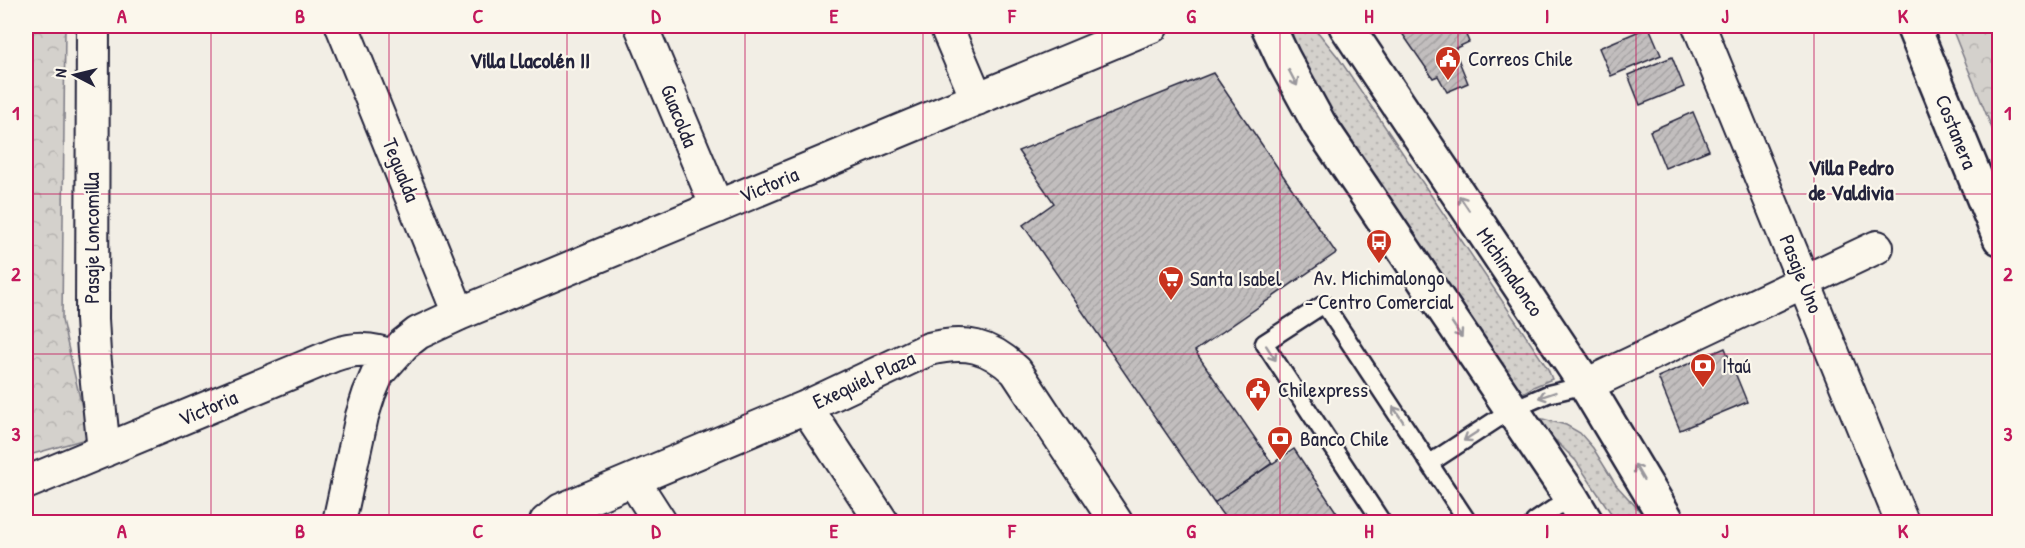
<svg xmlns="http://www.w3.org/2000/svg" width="2025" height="548" viewBox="0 0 2025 548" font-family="'Patrick Hand',sans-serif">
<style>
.grass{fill:url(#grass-dots);stroke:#7b7a84;stroke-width:1.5}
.park{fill:url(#park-crowns);stroke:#7b7a84;stroke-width:1.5}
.building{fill:url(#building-hatch);stroke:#22223b;stroke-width:1.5}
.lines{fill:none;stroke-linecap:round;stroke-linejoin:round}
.service-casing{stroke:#22223b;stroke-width:21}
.minor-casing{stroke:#22223b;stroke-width:36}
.tertiary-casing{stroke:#22223b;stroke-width:38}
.secondary-casing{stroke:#22223b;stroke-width:38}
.service{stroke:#fbf7ec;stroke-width:16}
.minor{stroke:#fbf7ec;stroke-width:32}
.tertiary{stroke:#fbf7ec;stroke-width:33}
.secondary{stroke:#fbf7ec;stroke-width:33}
.oneway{stroke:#99979c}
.grid{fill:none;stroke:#c2185b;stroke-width:1.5;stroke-opacity:0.55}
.labels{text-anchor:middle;stroke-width:4.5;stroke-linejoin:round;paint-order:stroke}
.poi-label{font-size:21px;fill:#22223b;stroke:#fbf7ec;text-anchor:start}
.street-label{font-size:21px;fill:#22223b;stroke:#fbf7ec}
.neighbourhood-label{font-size:22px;font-weight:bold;fill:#22223b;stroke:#fbf7ec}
.neatline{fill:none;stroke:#c2185b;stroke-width:2}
.grid-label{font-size:20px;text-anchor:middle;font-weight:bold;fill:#c2185b}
</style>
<defs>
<pattern id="grass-dots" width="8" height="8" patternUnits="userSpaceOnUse" patternTransform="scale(1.5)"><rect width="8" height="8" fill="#d4d1cc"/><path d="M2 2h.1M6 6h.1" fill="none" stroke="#b6b3b0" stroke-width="1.8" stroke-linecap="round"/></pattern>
<pattern id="park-crowns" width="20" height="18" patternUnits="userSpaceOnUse" patternTransform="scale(1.5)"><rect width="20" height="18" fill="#d4d1cc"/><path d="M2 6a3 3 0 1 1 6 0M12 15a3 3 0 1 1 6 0" fill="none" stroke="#b6b3b0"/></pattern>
<pattern id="building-hatch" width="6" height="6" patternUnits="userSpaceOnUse" patternTransform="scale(1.5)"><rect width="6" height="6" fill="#c2bebe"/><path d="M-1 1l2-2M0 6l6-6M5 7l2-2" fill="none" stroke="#a6a3a4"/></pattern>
</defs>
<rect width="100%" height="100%" fill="#f2eee5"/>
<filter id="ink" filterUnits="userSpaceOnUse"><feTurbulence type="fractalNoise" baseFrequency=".0167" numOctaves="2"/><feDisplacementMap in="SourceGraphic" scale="12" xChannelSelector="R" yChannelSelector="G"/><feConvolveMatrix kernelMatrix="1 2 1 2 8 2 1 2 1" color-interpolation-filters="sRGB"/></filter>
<g filter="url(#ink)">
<path class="grass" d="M1294 26H1313L1338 57 1548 369 1552 379 1533 387 1516 397 1320 99C1311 82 1286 45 1294 26Z
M1531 416 1566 425 1580 433 1593 448 1616 485 1650 522H1617L1576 461Z"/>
<path class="park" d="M26 26H65L62 320 89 438 26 456Z
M1951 26H1999V146Z"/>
<path class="building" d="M1397 26H1462L1469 42 1454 49 1468 83 1447 92 1438 76 1433 78Z
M1649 27 1661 55 1611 76 1599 48Z
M1672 57 1684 87 1640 105 1628 75Z
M1213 73 1336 253 1195 351 1272 463 1214 503 1023 225 1054 203 1018 151Z
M1693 112 1709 150 1665 168 1650 131Z
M1725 348 1747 402 1680 430 1658 377Z
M1294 449 1343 522H1228L1214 503Z"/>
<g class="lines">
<defs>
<path id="service" d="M1430 463 1511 410 1548 394 1586 385
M1382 522 1264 343 1324 304 1468 522
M1534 522 1571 497"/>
<path id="minor" d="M93 26 92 319 94 353 104 451
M342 26 459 314
M641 26 717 207
M946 26 977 99
M1699 26 1902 522
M1586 385 1877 247
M806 407 882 522
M633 480 660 522
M26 483 334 355C355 348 371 348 392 356
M339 522 362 416 369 394 378 373 404 344 418 333 459 314 1152 26
M546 522 561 510 806 407 929 349C965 340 989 345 1016 371L1116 522"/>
<path id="tertiary" d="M1913 26 2000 238"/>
<path id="secondary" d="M1268 26 1283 58 1319 124 1571 497 1586 522
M1346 26 1586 385 1668 522"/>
</defs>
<use href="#service" class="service-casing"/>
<use href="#minor" class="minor-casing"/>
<use href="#tertiary" class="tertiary-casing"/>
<use href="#secondary" class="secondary-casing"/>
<use href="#service" class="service"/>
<use href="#minor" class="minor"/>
<use href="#tertiary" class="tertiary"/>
<use href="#secondary" class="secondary"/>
</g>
<defs><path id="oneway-shaft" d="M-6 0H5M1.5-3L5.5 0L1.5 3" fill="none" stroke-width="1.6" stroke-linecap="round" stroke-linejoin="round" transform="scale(1.5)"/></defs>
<g class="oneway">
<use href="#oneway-shaft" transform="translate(1293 78) rotate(62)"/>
<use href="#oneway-shaft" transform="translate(1464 203) rotate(-124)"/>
<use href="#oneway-shaft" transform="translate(1457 330) rotate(56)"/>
<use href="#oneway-shaft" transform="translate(1271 353) rotate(57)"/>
<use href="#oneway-shaft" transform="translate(1547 395) rotate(161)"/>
<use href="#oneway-shaft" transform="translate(1398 414) rotate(-124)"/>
<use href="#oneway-shaft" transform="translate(1471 436) rotate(147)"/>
<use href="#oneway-shaft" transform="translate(1639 472) rotate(-120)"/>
</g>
</g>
<path class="grid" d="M211 26V522M389 26V522M567 26V522M745 26V522M923 26V522M1102 26V522M1280 26V522M1458 26V522M1636 26V522M1814 26V522M26 194H2000M26 354H2000"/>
<defs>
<symbol id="civic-pin" viewBox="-11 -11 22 30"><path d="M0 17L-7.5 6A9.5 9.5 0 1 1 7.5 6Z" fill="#c8321e" stroke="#fbf7ec"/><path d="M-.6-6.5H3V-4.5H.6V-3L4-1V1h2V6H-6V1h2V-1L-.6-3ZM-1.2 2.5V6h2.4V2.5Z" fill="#fff"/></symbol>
<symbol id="bus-pin" viewBox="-11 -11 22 30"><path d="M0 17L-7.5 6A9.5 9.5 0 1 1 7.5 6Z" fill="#c8321e" stroke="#fbf7ec"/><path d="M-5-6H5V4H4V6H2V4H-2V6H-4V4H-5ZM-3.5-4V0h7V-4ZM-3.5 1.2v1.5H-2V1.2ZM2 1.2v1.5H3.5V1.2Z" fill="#fff"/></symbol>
<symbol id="supermarket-pin" viewBox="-11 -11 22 30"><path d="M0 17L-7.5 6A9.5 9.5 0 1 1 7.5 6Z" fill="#c8321e" stroke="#fbf7ec"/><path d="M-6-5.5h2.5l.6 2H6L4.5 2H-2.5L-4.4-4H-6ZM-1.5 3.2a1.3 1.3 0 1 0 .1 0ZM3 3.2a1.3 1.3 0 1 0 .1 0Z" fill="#fff"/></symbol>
<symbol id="bank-pin" viewBox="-11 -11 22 30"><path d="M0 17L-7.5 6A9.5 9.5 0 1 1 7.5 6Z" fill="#c8321e" stroke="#fbf7ec"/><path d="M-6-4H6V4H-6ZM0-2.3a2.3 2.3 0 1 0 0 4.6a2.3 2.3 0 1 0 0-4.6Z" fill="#fff"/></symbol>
</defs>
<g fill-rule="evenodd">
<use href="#civic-pin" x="1433" y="44" width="30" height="40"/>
<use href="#bus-pin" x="1364" y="227" width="30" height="40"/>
<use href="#supermarket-pin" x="1156" y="264" width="30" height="40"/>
<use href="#bank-pin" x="1688" y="351" width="30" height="40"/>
<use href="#civic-pin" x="1243" y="375" width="30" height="40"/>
<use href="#bank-pin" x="1265" y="424" width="30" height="40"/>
</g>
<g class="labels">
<g class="poi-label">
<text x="1468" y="66">Correos Chile</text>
<text x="1379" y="285" text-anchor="middle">Av. Michimalongo<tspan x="1379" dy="24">- Centro Comercial</tspan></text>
<text x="1190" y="286">Santa Isabel</text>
<text x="1722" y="373">Itaú</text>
<text x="1278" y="397">Chilexpress</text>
<text x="1300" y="446">Banco Chile</text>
</g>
<g class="street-label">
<text transform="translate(679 116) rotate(68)" y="7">Guacolda</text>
<text transform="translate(1956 132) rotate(68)" y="7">Costanera</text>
<text transform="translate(401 170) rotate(68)" y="7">Tegualda</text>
<text transform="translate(769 185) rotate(-23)" y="7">Victoria</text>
<text transform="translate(92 238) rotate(-90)" y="7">Pasaje Loncomilla</text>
<text transform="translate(1510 272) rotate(56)" y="7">Michimalonco</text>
<text transform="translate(1801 274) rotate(68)" y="7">Pasaje Uno</text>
<text transform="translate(864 380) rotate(-25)" y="7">Exequiel Plaza</text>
<text transform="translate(208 408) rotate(-23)" y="7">Victoria</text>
</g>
<g class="neighbourhood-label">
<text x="530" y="68">Villa Llacolén II</text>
<text x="1851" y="175">Villa Pedro<tspan x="1851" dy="25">de Valdivia</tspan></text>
</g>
</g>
<rect width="2025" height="548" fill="none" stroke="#fbf7ec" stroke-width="66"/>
<g transform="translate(75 75) rotate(277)" stroke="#fbf7ec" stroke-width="4.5" paint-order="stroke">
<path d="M0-4.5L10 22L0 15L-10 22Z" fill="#22223b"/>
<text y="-9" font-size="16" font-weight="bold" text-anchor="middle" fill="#22223b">N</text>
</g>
<rect x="33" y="33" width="1959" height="482" class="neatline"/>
<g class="grid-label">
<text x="122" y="23">A</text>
<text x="300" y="23">B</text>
<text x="478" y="23">C</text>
<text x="656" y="23">D</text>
<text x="834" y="23">E</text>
<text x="1012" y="23">F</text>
<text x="1191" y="23">G</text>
<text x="1369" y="23">H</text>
<text x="1547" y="23">I</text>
<text x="1725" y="23">J</text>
<text x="1903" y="23">K</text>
<text x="16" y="120">1</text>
<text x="2008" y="120">1</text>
<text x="16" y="281">2</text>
<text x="2008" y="281">2</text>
<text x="16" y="441">3</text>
<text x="2008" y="441">3</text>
<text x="122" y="538">A</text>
<text x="300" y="538">B</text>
<text x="478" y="538">C</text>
<text x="656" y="538">D</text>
<text x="834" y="538">E</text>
<text x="1012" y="538">F</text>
<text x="1191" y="538">G</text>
<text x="1369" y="538">H</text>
<text x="1547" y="538">I</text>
<text x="1725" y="538">J</text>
<text x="1903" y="538">K</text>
</g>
</svg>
